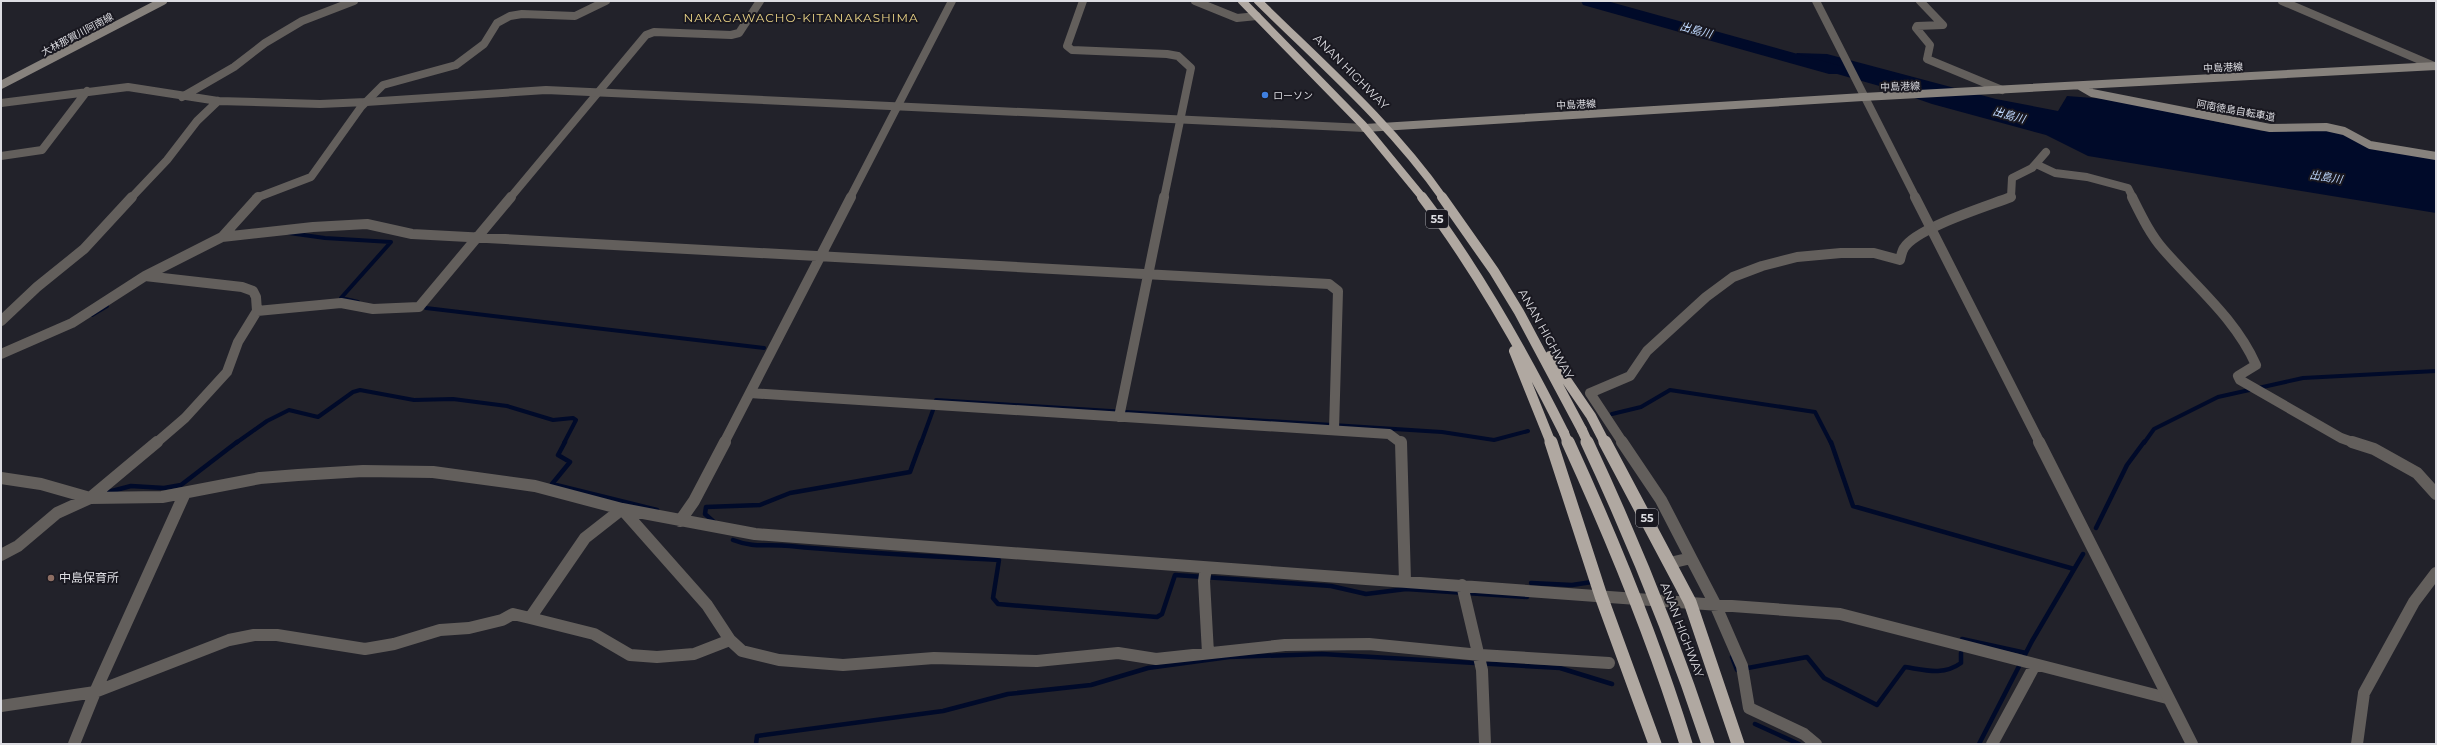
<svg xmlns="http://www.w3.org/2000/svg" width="2437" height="745" viewBox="0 0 2437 745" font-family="Montserrat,'Noto Sans JP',sans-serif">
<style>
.water{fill:#000a29}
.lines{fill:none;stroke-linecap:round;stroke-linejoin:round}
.stream-far1{stroke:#000a29;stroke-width:4}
.stream{stroke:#000a29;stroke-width:4.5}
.river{fill:#000a29;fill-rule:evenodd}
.minor-far2{stroke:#635f5c;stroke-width:8}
.minor-far1{stroke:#635f5c;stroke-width:10}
.minor{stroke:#635f5c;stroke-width:12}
.tertiary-far2{stroke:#635f5c;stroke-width:8}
.tertiary-far1{stroke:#635f5c;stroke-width:10}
.tertiary{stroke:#635f5c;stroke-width:12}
.secondary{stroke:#87827d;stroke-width:8}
.trunk-far2{stroke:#b0a8a1;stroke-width:8}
.trunk-far1{stroke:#b0a8a1;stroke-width:10}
.trunk{stroke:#b0a8a1;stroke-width:13}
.trunk-bridge-far1{stroke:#b0a8a1;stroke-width:10}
.trunk-bridge{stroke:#b0a8a1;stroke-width:13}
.shop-dot{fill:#3f7fe0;stroke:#191820;stroke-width:1.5}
.education-dot{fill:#8d6e63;stroke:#191820;stroke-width:1.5}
.labels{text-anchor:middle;stroke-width:4;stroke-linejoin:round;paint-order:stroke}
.far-street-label{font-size:10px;fill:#dddde2;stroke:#191820}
.far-poi-label{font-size:10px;fill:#dddde2;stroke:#191820;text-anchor:start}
.far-water-label{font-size:11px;font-style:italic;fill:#bed7fc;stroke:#191820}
.shield{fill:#191820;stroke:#a2a2a8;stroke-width:1}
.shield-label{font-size:11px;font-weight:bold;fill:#dddde2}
.far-quarter-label{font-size:12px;letter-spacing:1px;fill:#ead386;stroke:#191820}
.street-label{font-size:12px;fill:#dddde2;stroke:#191820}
.poi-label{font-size:12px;fill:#dddde2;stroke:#191820;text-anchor:start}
</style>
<rect width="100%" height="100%" fill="#22222a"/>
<path class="water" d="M1796 53 1827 54 1996 99 2058 111 2067 96 2106 99 2262 131 2329 130 2341 133 2369 147 2436 159V213L2088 156 2046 135 1932 104 1883 87 1809 66Z"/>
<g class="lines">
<path class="stream-far1" d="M289 233 325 238 391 242 341 298 358 302
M426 308 764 348
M92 315 107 306
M936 400 1442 432 1494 440 1528 431
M1612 414 1641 407 1670 390 1815 412 1831 443
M236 443 267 421 289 410 318 417 353 392 360 390 414 400 453 399 507 406 553 420 573 418 576 420 564 443
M921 443 933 410
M2144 443 2154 429 2218 397 2303 378 2436 371"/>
<path class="stream" d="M565 442 558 455 570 462 552 484 657 510
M1831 442 1853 506 2074 569
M108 492 131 486 164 488 181 485 237 442
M714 522 705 514 706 507 760 505 790 493 910 472 921 442
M2096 528 2127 465 2144 442
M733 540C753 548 768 544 790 546 859 553 929 556 999 560L993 598 998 604 1157 617 1162 614 1175 575 1331 586 1366 594 1406 589 1527 597
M1531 583 1572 585 1592 582
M1962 639 2026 653
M1732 657 1737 670 1807 657 1824 678 1877 705 1905 667C1925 670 1943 676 1961 663V653
M1755 724 1799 744
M756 744 757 736 943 711 1008 694 1091 685 1148 668 1229 657 1322 654 1560 668 1612 684
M1979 744 2032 641 2083 554"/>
<path class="river" d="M1581 1H1607L1841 66 1844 70 1841 74H1829L1583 5Z"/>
<path class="minor-far2" d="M1083 1 1067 46 1072 50 1167 54 1178 56 1191 68 1164 198
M1195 1 1237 18 1257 16
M1920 1 1943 25 1917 26 1916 28 1930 45 1927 59 2002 90
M2282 1 2434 66
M182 97 234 67 265 43 302 21 354 1
M1 103 128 87 218 101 320 104 366 102
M1 156 42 150 87 91
M2038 165 2055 173 2087 177 2128 188 2133 198
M131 198 167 160 197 121 218 101
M256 198 311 177 361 107 383 85 456 65 484 44 497 23 510 16 522 14 575 16 606 1
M510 198 646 35 654 32 731 35 739 33 760 1
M850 198 952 1
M2008 198 2011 197 2012 178 2032 168 2046 152"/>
<path class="minor-far1" d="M2132 197C2141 215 2150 234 2163 249 2196 287 2235 318 2256 365L2238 376 2240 380 2341 438 2355 443
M222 237 313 227 367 224 412 234 1329 284 1338 291 1334 430
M145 276 242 287 253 291 256 297 257 311 238 342 227 372 185 418 156 443
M257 311 341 303 373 309 419 307 511 197
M1 321 37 287 84 249 132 197
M1 354 72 323 145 276 222 237 258 197
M750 393 1389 434 1401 443
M1119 417 1164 197
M724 443 851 197
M1623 443 1590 393 1630 376 1647 351 1706 297 1733 277 1762 266 1797 257 1841 253H1874L1900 260C1901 256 1902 251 1904 248 1916 228 1988 206 2011 197"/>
<path class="minor" d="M1401 442 1405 581
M1622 442 1661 500 1691 558 1670 563
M2352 442 2374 449 2417 473 2436 494
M1 478 41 484 90 498 162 497 260 478 298 475 363 471 433 472 535 486 622 509 755 534 1840 614 2167 698
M622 509 707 605 730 640 694 654 657 657 630 655 594 634 530 618 585 538Z
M680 521 694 501 725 442
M1 555 18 546 57 513 90 498 157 442
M1691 558 1715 604 1742 666 1749 708 1804 734 1816 744
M1206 568 1204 581 1208 653
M1462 585 1482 670 1485 744
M730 640 742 651 779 660 843 665 934 658 1037 661 1118 653 1156 659 1285 645 1369 644 1480 655 1609 663
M1 706 95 692 229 640 254 635H277L365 649 394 644 440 630 469 628 502 620 513 614 530 618
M74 744 95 692 185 493
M1992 744 2035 665
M2357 744 2364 693 2414 602 2436 573"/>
<path class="tertiary-far2" d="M1816 1 1916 198
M366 102 546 90 1365 128"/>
<path class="tertiary-far1" d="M1915 197 2040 443"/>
<path class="tertiary" d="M2039 442 2192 744"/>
<path class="secondary" d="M1 85 163 1
M2080 86 2092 93 2270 128 2326 127 2344 131 2370 145 2436 156
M1365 128 1863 97 2436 66"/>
<path class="trunk-far2" d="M1242 1 1363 125 1423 198
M1258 1C1322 64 1391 124 1443 198"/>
<path class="trunk-far1" d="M1422 197C1478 271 1523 351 1564 433
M1442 197 1494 271 1519 312 1582 430
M1514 351 1551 443
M1550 356 1591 416 1605 443"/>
<path class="trunk" d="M1551 442 1601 596 1655 744
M1605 442 1690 602 1738 744"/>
<path class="trunk-bridge-far1" d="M1582 430 1588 443
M1564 433 1568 443"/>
<path class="trunk-bridge" d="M1568 442C1613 540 1654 640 1686 744
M1587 442C1633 540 1674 641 1708 744"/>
</g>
<circle class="shop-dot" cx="1265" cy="95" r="4"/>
<circle class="education-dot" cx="51" cy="578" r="4"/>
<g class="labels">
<g class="far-street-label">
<text transform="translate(77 34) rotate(-28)" y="4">大林那賀川阿南線</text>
<text transform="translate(2223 67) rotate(-3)" y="4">中島港線</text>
<text transform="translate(1900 86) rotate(-2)" y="4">中島港線</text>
<text transform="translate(1576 104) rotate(-3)" y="4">中島港線</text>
<text transform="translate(2236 110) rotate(10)" y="4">阿南徳島自転車道</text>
</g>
<g class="far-poi-label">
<text x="1273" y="99">ローソン</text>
</g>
<g class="far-water-label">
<text transform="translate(1696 30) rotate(15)" y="4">出島川</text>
<text transform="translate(2009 115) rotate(15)" y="4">出島川</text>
<text transform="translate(2326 177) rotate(9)" y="4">出島川</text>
</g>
<g class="shield">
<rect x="1426" y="210" width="22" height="18" rx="3"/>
<rect x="1636" y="509" width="22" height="18" rx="3"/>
</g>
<g class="shield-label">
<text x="1437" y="223">55</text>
<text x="1647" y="522">55</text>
</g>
<g class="far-quarter-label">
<text x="801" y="22">NAKAGAWACHO-KITANAKASHIMA</text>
</g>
<g class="street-label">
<text transform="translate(1351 72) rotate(45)" y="4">ANAN HIGHWAY</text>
<text transform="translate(1546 334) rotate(61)" y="4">ANAN HIGHWAY</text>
<text transform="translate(1682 630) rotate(69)" y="4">ANAN HIGHWAY</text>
</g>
<g class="poi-label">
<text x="59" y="582">中島保育所</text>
</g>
</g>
<rect width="2437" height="745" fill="none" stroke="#dddde2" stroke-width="4"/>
</svg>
